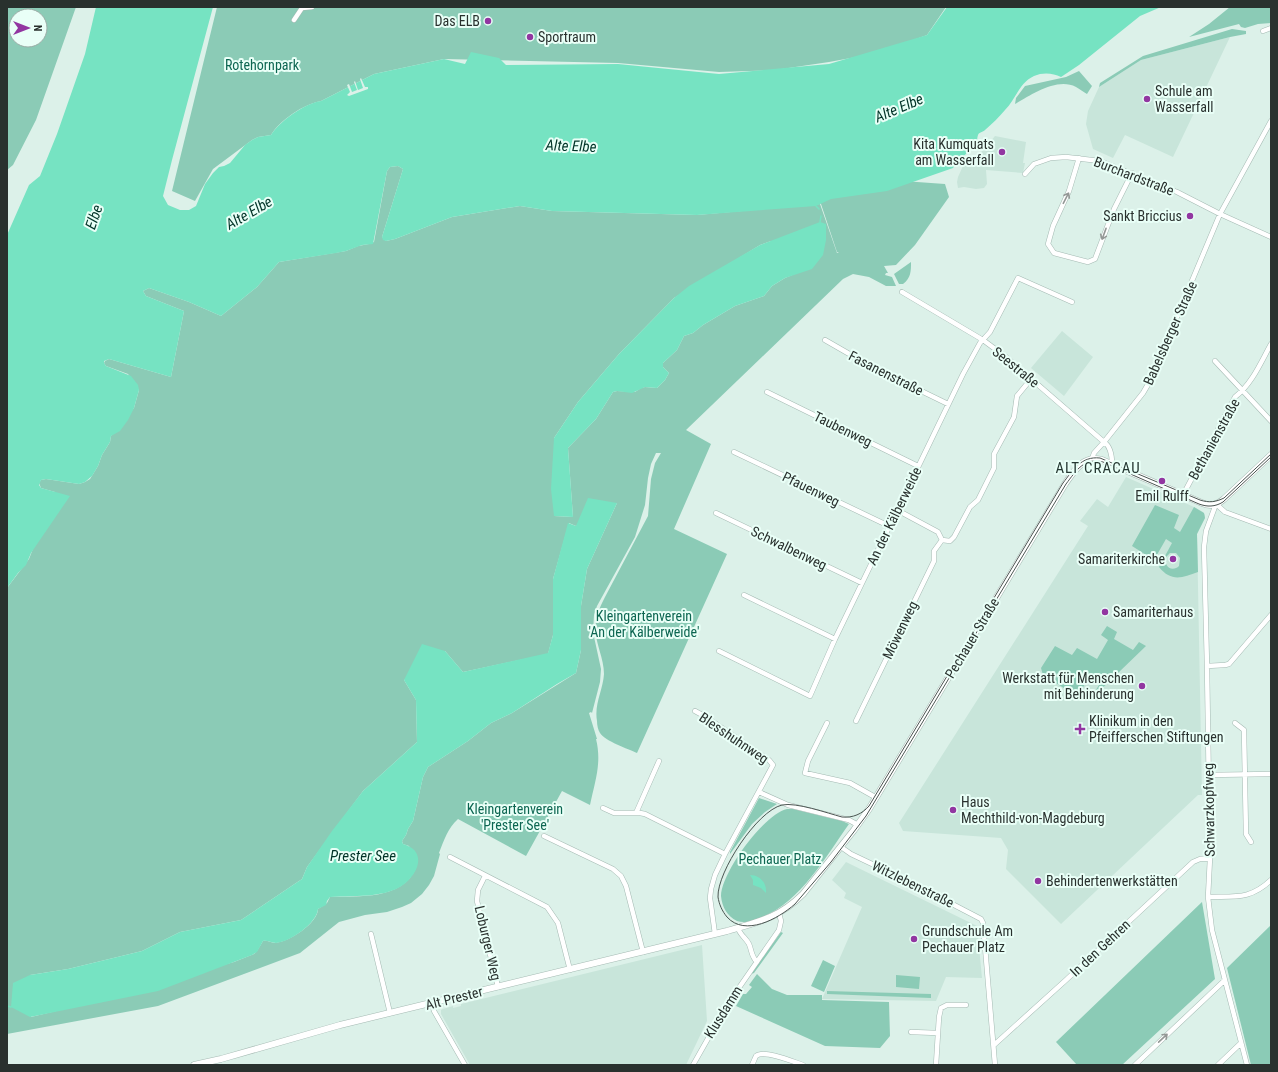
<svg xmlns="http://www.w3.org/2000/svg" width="1278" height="1072" viewBox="0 0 1278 1072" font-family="'Roboto Condensed',sans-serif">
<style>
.built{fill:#c8e5da}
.green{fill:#8bcbb6;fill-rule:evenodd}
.water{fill:#76e3c2}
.pier{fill:#dcf1e9}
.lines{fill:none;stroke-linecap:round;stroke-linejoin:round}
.stream{stroke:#76e3c2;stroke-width:1.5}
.minor-casing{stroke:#a5bab3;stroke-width:5.5}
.secondary-casing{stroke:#a5bab3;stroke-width:7}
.minor{stroke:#fff;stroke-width:4.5}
.secondary{stroke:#fff;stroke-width:6}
.tram{stroke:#4b5652;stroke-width:1}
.oneway{stroke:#949896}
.poi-dot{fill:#9236a1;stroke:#e9fff7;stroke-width:1.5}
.labels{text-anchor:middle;stroke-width:4;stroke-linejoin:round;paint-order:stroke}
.poi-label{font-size:14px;fill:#29312e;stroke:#e9fff7;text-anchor:start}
.park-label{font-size:14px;fill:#0c6651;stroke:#e9fff7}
.street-label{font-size:14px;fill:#29312e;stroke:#e9fff7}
.water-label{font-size:15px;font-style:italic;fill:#003327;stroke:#e9fff7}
.neighbourhood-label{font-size:15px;letter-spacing:1px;fill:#263832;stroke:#e9fff7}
</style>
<rect width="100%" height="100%" fill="#dcf1e9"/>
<path class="built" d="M1230 37 1173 157 1125 135 1113 158 1093 149 1086 124 1088 111 1099 87 1141 60Z
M995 136 1026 142 1023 163H1025L1023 173 986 170 987 184 984 188 976 189 964 187 958 188 957 182 958 177 963 166 966 163 971 164Z
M1062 331 1093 357 1064 396 1031 368Z
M1126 477 1194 507 1203 512 1205 515V518L1197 534 1202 795H1198L1061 924 1006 869 1008 850 1001 838 903 831 899 823 1088 526 1080 521 1097 499 1108 507Z
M846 862 977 926 982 978 946 977 936 1001 822 999 862 907 844 898 846 893 832 880Z
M702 945 707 1021 686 1065H470L441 1014V1010L443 1009 453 1006V1008L461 1006V1004Z"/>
<path class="green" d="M7 7H76L36 120 13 165 7 170ZM16 16H40V40H16Z
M217 7H946L927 35 878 53 829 62 775 70 719 72 618 63 444 59 374 74 321 101C304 104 280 120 271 135L258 137 252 140 213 169 195 201 172 191Z
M1230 7H1271V23L1258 24 1245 28 1241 27 1239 24 1189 37 1209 24Z
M1232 29 1246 31V34L1230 37 1141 60 1099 87 1100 83 1143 56Z
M1079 71 1092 86 1087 94C1083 92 1080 89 1076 87 1057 77 1031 95 1015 104L1016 98 1025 86 1066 77Z
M398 166 403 169 382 237 386 241 395 239 452 217 520 206 552 211 697 215 820 204 837 253H839L837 252 821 204 816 194 903 181 945 184 949 197 915 245 896 265 884 266 888 273H886L885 275 892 277 896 286H886L869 277 853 274 843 279 686 430 711 444 674 529 727 554 637 753C628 749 605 741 600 733 598 730 597 725 597 721 594 704 603 690 604 674 604 656 593 640 596 622 597 613 601 605 605 597L648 516 651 479 655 463 661 453H656L651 464 648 478 645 505 635 537 597 606 594 615 593 632 601 669 600 682 592 713 591 712 589 713 597 739H596C602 763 595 781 590 805L562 791 526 856 458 819C448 828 444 840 439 853L440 854 434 876 429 885 422 894 411 903 402 907 387 912 365 915 339 922 300 953 158 1006 7 1034V588L29 559 55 492 41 488 39 483 41 480 46 479 79 484 85 482 90 479 98 466 102 455 110 442 111 436 134 408 139 390 128 374 106 366 104 363 105 361 109 359 171 377 184 311 146 296 143 291 149 288 189 302 221 316 257 287 279 262 346 251 358 246 369 244 374 242 387 171 390 167ZM771 241 797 273 785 278 772 286 764 296 735 306 703 325 693 333 684 336 677 350 663 363V367L669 373 665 380 657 388 645 387 641 388 635 392 617 391 613 392 596 419 568 448 573 517 554 516V438L578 402 619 354 674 298 760 245ZM617 503 587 569 581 606V650L576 673 512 713 491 723 468 741 428 767 423 777 413 821 408 829 406 835 402 841 403 844 409 846 416 868C402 900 359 896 330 897L327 903 318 909C318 923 289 942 275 943 271 943 267 940 263 941L257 951 254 954 234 962 56 1011 31 1017 30 975 68 969 142 951 180 932 241 920 302 879 307 867 363 791 417 742 416 700 404 680 445 651 463 672 548 654 553 635V579L569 523 576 526Z
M911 262C911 271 911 278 903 284H899L894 274Z
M1155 505 1179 515 1174 528 1180 532 1194 507 1204 513 1205 518 1197 534 1198 572C1182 578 1171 582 1159 567L1172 543 1166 539 1154 560 1132 546ZM1170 553H1176L1180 558 1179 566C1175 570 1169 570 1166 564L1165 558Z
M1107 626 1117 632 1114 639 1133 650 1139 642 1146 646 1090 700H1083L1043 675 1041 668 1055 646 1072 655 1077 648 1097 659 1108 640 1101 635ZM1088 679 1099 685 1092 696 1082 689Z
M759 798 777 804 765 812 752 824 730 854V852Z
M787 809H793L842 821 849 824C824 859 798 907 754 920 748 922 743 923 737 921 727 916 722 907 721 896 721 873 764 814 787 809Z
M1202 902 1215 979 1122 1065H1077L1056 1042Z
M1271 925V1065H1251L1227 968Z
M781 932 783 933 754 973 751 974Z
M823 960 835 966 824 992 811 986Z
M757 974 772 989 787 995H822V1000L889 1002 890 1036 880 1048 825 1046 736 1006 743 994H746L752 987 749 985Z
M896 975 920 977 919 989 896 987Z
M827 991 931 994V998L827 994Z"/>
<path class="water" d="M96 7H213L172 160 163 196 168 205 180 210H189L196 206 205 184 213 173 219 167 224 166 230 163 245 145 252 140 258 137 271 135C280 121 305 103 321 101L374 74 444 59 465 64 471 52 499 58 506 65 618 64 719 74 829 64 927 35 947 7H1161L1140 16 1079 65 1061 77C1053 73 1043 72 1034 76 1019 83 1016 99 1005 110 999 117 992 124 985 130 983 132 979 132 978 135 977 138 977 141 977 144L957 162 953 168 887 191 831 199 816 206 697 215 552 211 520 206 452 217 395 239 386 241 383 240 382 237 403 169 398 166 390 167 387 171 373 244 362 245 346 251 336 253 279 262 257 287 221 316 189 302 149 288 143 291 146 296 184 311 171 377 109 359 104 361V363L106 366 131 376 138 385 139 390 134 408 128 420 120 431 111 436 110 442 102 455 98 466 92 476 85 482 79 484 46 479 41 480 39 485 41 488 70 496 31 553 26 565 18 573 7 588V235L29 185 40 176 57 134 85 54Z
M820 222 826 224V240L823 255 812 269 785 278 772 286 764 296 735 306 703 325 693 333 684 336 677 350 663 363V367L669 373 665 380 657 388 645 387 632 393 617 391 613 392 596 419 568 448 573 517 554 516 551 489 554 438 578 402 619 354 674 298 689 286 760 245Z
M588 498 617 503 587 569 581 606V650L576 673 557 684 512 713 491 723 468 741 428 767 423 777 413 821 408 829 406 835 402 841 403 844C410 846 417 850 418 858 419 864 416 871 412 876 395 900 356 895 330 897L327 901 326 905 318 909C317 923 290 942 276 943 271 943 267 940 263 941L257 952 252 955 158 991 30 1017 11 1007 13 983 30 975 68 969 142 951 180 932 241 920 302 879 307 867 332 831 363 791 417 742 416 700 404 680 422 644 445 651 463 672 548 653 553 635V579L568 523 576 526Z
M750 875C760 875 767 883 766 893L761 888 753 885V880Z"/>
<path class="pier" d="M361 78 365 87H368V89L349 96 347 95 350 92 347 85 349 84 352 92 357 90 354 82 355 81 358 90 363 88 360 79Z"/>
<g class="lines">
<path class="stream" d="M816 206 819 209
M820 222 821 216
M7 1006 11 1007"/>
<defs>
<path id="minor" d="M294 20 302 8 312 7
M1263 31 1271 28
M1079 158 1069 191 1053 226 1048 244 1054 253 1088 262 1095 259 1114 209 1132 173
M1025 174 1034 164 1051 158 1066 157 1100 161 1177 192 1220 214 1271 237
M902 292 983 340 1006 357 1104 442 1094 453 1092 459
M825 340 872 367 948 404
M1215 361 1271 421
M767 392 918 466
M734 452 889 526
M1112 464C1112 456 1110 446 1104 442L1143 393 1150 381 1220 214 1271 121
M1183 495 1235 397C1252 384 1261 362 1271 344
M897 510 938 532 942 540
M716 513 862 583
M744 595 835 639
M719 651 810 696 835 639 963 374 980 343 990 332 1018 278 1072 302
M1207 666 1225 665 1229 664 1271 615
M695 711 706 717 769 760 773 765 725 854 715 875 711 889 710 898 715 934
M856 721 934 561V551L942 540 950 541 954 537 970 507 978 500 994 468V454L1014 417 1017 396 1031 379
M827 723 808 761 805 773 850 783 875 797
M1235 723 1244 730 1246 834 1251 842
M1208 775 1271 774
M759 792 788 805 849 820 858 825
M603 808 614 813H640L645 814 725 854
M636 813 659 761
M544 836 613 869 621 876 626 886 643 952
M841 847 851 854 910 882 981 919 983 923 995 1065
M450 857 547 907 558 923 570 970
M485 876 478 890 477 901 498 987
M1208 897C1235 896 1250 900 1271 880
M738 928C740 935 746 938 749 944 752 951 751 956 757 962
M371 934 390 1013
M432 1003 434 1011 465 1065
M911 1032 938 1033
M994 1045 1066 980 1193 862 1200 859 1210 858
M693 1065 727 1005 779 930 781 921 779 913
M752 1065C753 1063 755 1058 756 1056 764 1049 794 1062 803 1065
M936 1065 939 1017 941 1008 947 1005H966
M1135 1065 1225 980
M1218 1065 1241 1043
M1247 1065 1212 930 1208 897 1210 858 1207 666 1204 547 1206 531 1216 504 1225 512 1271 529"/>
<path id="secondary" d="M194 1065 221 1059 340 1025 727 931C758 922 779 918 803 894L854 830 869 809 1065 484C1074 471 1083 455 1102 460L1202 503C1211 507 1217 505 1224 499L1271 455"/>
</defs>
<use href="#minor" class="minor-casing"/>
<use href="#secondary" class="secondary-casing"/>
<use href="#minor" class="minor"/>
<use href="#secondary" class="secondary"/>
<path class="tram" d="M1271 454 1224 498C1216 502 1209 503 1200 500L1100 458C1081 456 1073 470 1063 483L869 806C862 814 853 818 842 817 827 813 796 802 782 805 757 811 717 872 718 897 719 904 722 911 727 917 745 937 778 919 795 904L831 862 866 816 1066 484C1076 471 1084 457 1103 462L1199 504C1207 507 1215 507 1223 502L1271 457"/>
</g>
<defs><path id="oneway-shaft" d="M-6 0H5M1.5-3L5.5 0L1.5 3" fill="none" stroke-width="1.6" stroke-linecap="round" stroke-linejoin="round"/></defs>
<g class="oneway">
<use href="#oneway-shaft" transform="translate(1066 198) rotate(-63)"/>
<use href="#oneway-shaft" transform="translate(1104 234) rotate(110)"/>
<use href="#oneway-shaft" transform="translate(1163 1038) rotate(-43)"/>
</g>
<g class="poi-dot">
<circle cx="488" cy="21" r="4"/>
<circle cx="530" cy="37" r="4"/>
<circle cx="1147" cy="99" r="4"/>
<circle cx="1002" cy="152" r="4"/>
<circle cx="1190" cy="216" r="4"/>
<circle cx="1162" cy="481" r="4"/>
<circle cx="1173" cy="559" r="4"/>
<circle cx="1105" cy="612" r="4"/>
<circle cx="1142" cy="686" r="4"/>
<path d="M1078 723h4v4h4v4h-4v4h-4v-4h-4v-4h4z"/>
<circle cx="953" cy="810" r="4"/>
<circle cx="1038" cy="881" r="4"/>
<circle cx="914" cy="939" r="4"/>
</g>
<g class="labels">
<g class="poi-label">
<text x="480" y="26" text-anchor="end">Das ELB</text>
<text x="538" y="42">Sportraum</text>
<text x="1155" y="96">Schule am<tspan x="1155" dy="16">Wasserfall</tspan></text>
<text x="994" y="149" text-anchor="end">Kita Kumquats<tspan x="994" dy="16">am Wasserfall</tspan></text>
<text x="1182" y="221" text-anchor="end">Sankt Briccius</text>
<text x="1162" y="501" text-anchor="middle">Emil Rulff</text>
<text x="1165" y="564" text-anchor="end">Samariterkirche</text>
<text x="1113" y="617">Samariterhaus</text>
<text x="1134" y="683" text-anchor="end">Werkstatt für Menschen<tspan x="1134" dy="16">mit Behinderung</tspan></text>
<text x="1089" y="726">Klinikum in den<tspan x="1089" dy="16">Pfeifferschen Stiftungen</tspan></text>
<text x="961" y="807">Haus<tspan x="961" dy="16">Mechthild-von-Magdeburg</tspan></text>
<text x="1046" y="886">Behindertenwerkstätten</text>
<text x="922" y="936">Grundschule Am<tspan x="922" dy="16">Pechauer Platz</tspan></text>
</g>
<g class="park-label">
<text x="262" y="70">Rotehornpark</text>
<text x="644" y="621">Kleingartenverein<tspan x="644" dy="16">'An der Kälberweide'</tspan></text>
<text x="515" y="814">Kleingartenverein<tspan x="515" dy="16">'Prester See'</tspan></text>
<text x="780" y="864">Pechauer Platz</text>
</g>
<g class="street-label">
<text transform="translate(1134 176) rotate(21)" y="5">Burchardstraße</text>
<text transform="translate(1170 333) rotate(-66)" y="5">Babelsberger Straße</text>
<text transform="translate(1016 367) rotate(39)" y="5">Seestraße</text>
<text transform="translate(886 373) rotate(27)" y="5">Fasanenstraße</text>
<text transform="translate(843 429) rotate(26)" y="5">Taubenweg</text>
<text transform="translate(1214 439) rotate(-61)" y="5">Bethanienstraße</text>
<text transform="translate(811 489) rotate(26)" y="5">Pfauenweg</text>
<text transform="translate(894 516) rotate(-64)" y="5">An der Kälberweide</text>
<text transform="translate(789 548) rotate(26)" y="5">Schwalbenweg</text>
<text transform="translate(900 630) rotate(-64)" y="5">Möwenweg</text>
<text transform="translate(972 638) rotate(-59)" y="5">Pechauer Straße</text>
<text transform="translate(734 738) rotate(34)" y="5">Blesshuhnweg</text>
<text transform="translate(1209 810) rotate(-91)" y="5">Schwarzkopfweg</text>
<text transform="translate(913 884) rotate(26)" y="5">Witzlebenstraße</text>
<text transform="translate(488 943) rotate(77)" y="5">Loburger Weg</text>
<text transform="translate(1100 948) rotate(-43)" y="5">In den Gehren</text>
<text transform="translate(454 998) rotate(-14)" y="5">Alt Prester</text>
<text transform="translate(723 1012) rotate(-58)" y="5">Klusdamm</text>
</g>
<g class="water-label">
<text transform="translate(899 108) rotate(-23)" y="5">Alte Elbe</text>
<text transform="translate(571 146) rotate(2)" y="5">Alte Elbe</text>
<text transform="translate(249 213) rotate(-30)" y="5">Alte Elbe</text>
<text transform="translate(94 217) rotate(-71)" y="5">Elbe</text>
<text x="363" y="861">Prester See</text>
</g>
<g class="neighbourhood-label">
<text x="1098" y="473">ALT CRACAU</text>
</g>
</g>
<rect width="1278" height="1072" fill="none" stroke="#29312e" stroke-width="16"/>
<g transform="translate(28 28) rotate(90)"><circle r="19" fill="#e9fff7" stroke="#9cada7"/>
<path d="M0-3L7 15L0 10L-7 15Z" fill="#9236a1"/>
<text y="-6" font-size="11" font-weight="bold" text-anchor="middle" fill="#29312e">N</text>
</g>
</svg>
